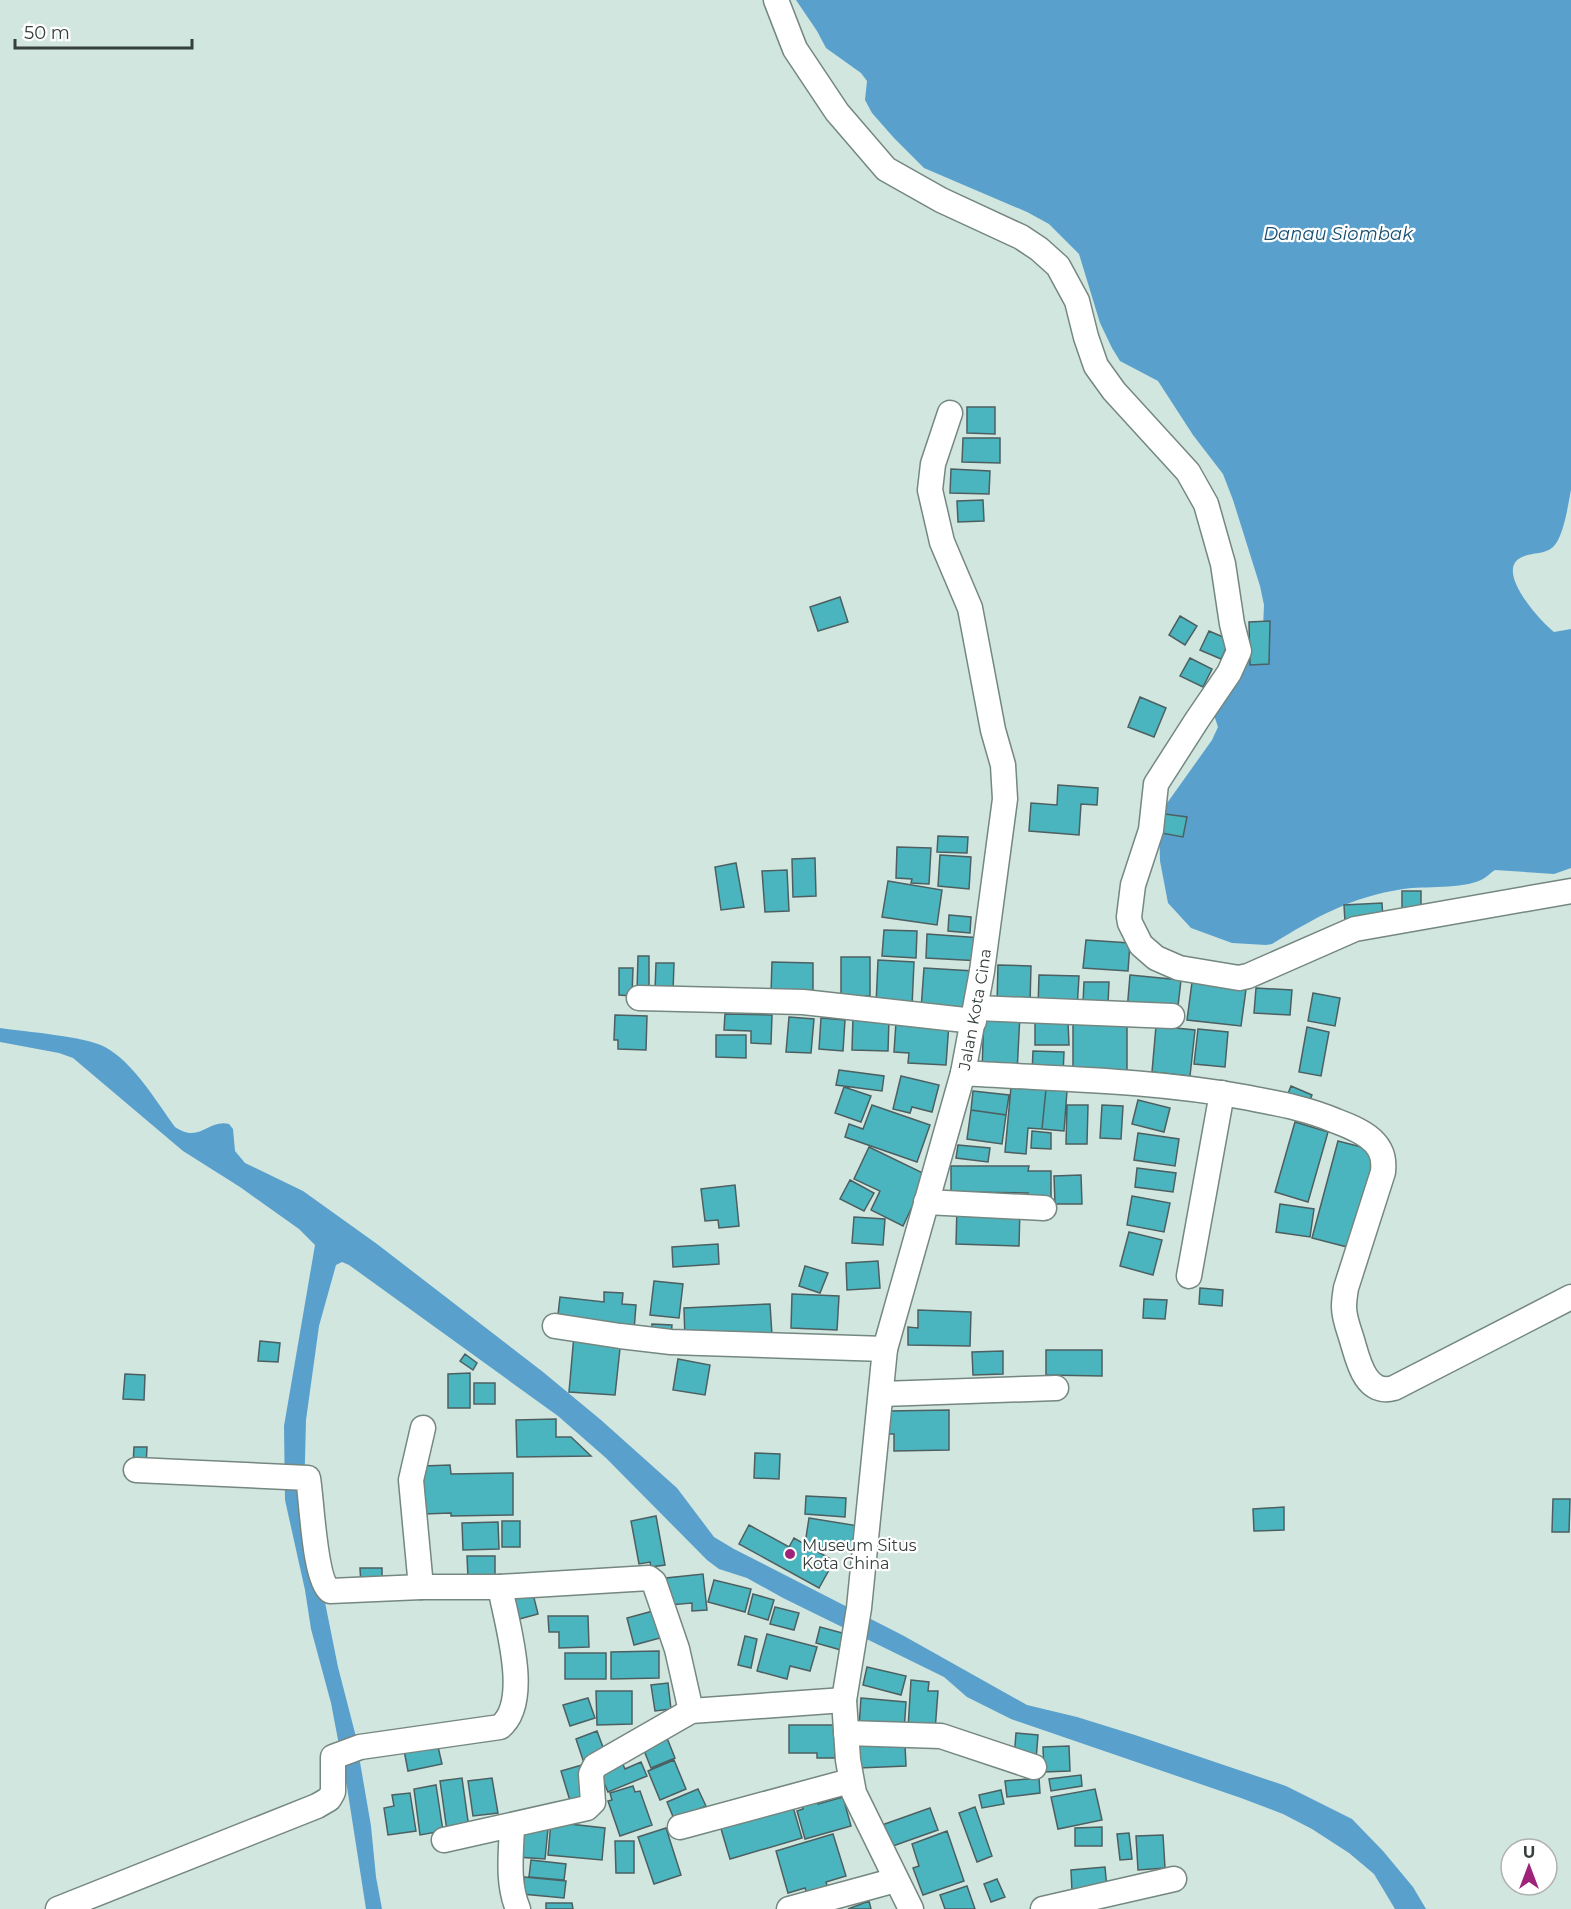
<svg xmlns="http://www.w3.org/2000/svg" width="1571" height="1909" viewBox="0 0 1571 1909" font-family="Montserrat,sans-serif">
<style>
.water{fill:#5aa0cd}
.building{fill:#4bb5bf;stroke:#4c6062;stroke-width:1.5}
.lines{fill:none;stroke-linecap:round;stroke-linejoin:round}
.minor-casing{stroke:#748780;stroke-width:27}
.minor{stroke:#fff;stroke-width:24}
.poi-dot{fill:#9e2379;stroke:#fff;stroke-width:2}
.labels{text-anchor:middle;stroke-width:4.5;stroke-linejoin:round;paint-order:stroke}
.street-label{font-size:16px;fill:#363f3b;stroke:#fff}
.poi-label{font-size:16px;fill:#363f3b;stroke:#fff;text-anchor:start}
.water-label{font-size:18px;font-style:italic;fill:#1a4f6f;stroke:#fff}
</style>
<rect width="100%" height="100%" fill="#d1e6de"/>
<path class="water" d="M796 0H1571V490C1568 504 1564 537 1553 547 1544 555 1532 552 1522 557 1493 570 1541 622 1554 632L1571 629V868L1554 874 1495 870C1490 873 1486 878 1481 880 1462 889 1425 886 1403 889 1351 897 1316 917 1272 944L1266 945 1232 943 1191 928 1168 903 1160 861 1159 827 1165 806 1212 740 1218 727 1215 718 1208 709 1263 628 1264 605 1260 586 1233 500 1223 474 1193 435 1158 381 1120 361 1112 348 1100 323 1079 254 1049 224 1027 212 924 168 894 138 872 113 865 100 867 81 861 73 826 48 817 31Z
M0 1028C25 1032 85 1036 105 1047 134 1063 156 1101 175 1127 200 1144 208 1119 229 1124L233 1129 235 1151 245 1163 303 1191 377 1244 543 1372 601 1420 677 1488 714 1537 734 1549 904 1636 1027 1705 1077 1717 1135 1735 1286 1786 1352 1819 1383 1851 1413 1887 1426 1909H1395L1374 1874 1349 1853 1312 1829 1283 1814 1241 1798 1011 1719 967 1697 944 1677 783 1598 747 1578 719 1569 707 1560 606 1458 558 1416 349 1265 342 1262 336 1265 319 1326 306 1420 304 1498 338 1667 355 1733 371 1826 376 1877 382 1909H366L347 1787 331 1703 311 1629 305 1590 285 1500 284 1426 315 1245 299 1229 240 1187 183 1151 73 1058 59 1053 0 1042Z"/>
<path class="building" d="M967 407H995V434L967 433Z
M963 438H1000V463L962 462Z
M951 469 990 471 989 494 950 493Z
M983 500 984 521 958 522 957 501Z
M840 597 848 622 818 631 810 607Z
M1180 616 1197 626 1185 645 1169 635Z
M1270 621 1269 664 1250 665 1249 622Z
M1209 631 1230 640 1221 659 1200 650Z
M1190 658 1212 669 1203 687 1180 676Z
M1140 697 1166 708 1154 737 1128 727Z
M1058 785 1098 788 1097 805 1081 804 1079 835 1029 831 1031 803 1057 805Z
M1165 814 1187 817 1183 837 1161 833Z
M938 836 968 837 967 853 937 852Z
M897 847 931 848 929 884 911 883 912 879 896 878Z
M940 855 971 857 969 889 938 886Z
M815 858 816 896 793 897 792 859Z
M736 863 744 907 721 910 715 867Z
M787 870 789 911 765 912 762 871Z
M888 881 942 890 937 925 882 917Z
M1402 891H1421V912H1402Z
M1382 903 1383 920 1345 922 1344 905Z
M949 915 971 917 970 933 948 931Z
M884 930 917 931 916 958 882 956Z
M927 934 982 938 981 961 926 958Z
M1086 940 1130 943 1128 971 1083 968Z
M638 956H649V991H637Z
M841 957H870V996H841Z
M878 960 914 962 912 1007 876 1005Z
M772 962 813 963V995L771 993Z
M656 963H674L673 992 655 991Z
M998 965 1031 966 1030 1004 997 1003Z
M619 968H633L632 996 619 995Z
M924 968 974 971 971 1012 921 1009Z
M1039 975 1079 976 1077 1009 1038 1007Z
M1130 975 1181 980 1177 1015 1127 1011Z
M1193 975 1247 982 1241 1026 1187 1020Z
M1084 982H1109L1108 1004 1083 1003Z
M1256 988 1292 990 1290 1015 1254 1013Z
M1313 993 1340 998 1335 1026 1308 1021Z
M984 1013 1020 1014 1017 1073 982 1071Z
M725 1014 772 1015 771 1044 751 1043V1031L724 1030Z
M615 1015 647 1016 646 1050 618 1049V1040H614Z
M789 1017 814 1019 811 1053 786 1052Z
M853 1017 889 1018 888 1051 852 1050Z
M821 1018 845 1020 843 1051 819 1049Z
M1035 1021H1068L1069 1045H1035Z
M896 1022 949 1023 946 1065 908 1063 909 1053 894 1052Z
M1073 1023H1127V1070H1073Z
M1156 1026 1195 1030 1190 1076 1152 1072Z
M1307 1027 1329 1032 1321 1076 1299 1072Z
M1198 1029 1228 1032 1225 1067 1194 1064Z
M716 1035H746V1058L716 1057Z
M1033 1051 1064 1052 1063 1075 1032 1074Z
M839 1070 884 1076 882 1091 836 1085Z
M901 1076 939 1085 932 1112 912 1107 910 1113 893 1109Z
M1291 1086 1312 1095 1308 1105 1287 1096Z
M844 1087 871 1096 861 1122 835 1113Z
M1011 1087 1046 1089 1042 1129 1028 1128 1026 1154 1005 1152Z
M1046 1089 1067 1091 1064 1131 1042 1129Z
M973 1091 1009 1095 1006 1115 971 1110Z
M1138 1100 1170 1108 1164 1132 1132 1124Z
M872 1105 930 1125 917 1162 845 1137 849 1124 863 1129Z
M1067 1105H1088L1087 1144H1066Z
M1102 1105 1123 1106 1121 1139 1100 1138Z
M971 1110 1006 1115 1002 1144 967 1139Z
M1295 1122 1328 1132 1308 1202 1275 1192Z
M1032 1131 1051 1133V1149L1031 1148Z
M1138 1133 1179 1139 1175 1166 1134 1160Z
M1338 1141 1377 1151 1351 1248 1312 1238Z
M958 1145 990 1148 988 1162 956 1158Z
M869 1147 927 1175 903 1226 871 1210 880 1191 854 1179Z
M951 1166H1029L1028 1171H1051V1199H1028V1193L951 1192Z
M1137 1168 1176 1173 1173 1192 1135 1187Z
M1081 1175 1082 1204H1055L1054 1176Z
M850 1180 874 1193 864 1211 840 1199Z
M735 1185 739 1226 719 1228 718 1220 705 1221 701 1189Z
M1132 1196 1170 1203 1164 1232 1127 1225Z
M1280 1204 1314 1209 1310 1237 1276 1232Z
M957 1206 1020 1208 1019 1246 956 1244Z
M854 1217 885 1219 883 1245 852 1243Z
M1129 1232 1162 1240 1153 1275 1120 1266Z
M718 1244 719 1264 673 1267 672 1247Z
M878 1261 880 1288 847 1290 846 1263Z
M805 1266 828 1273 820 1293 799 1286Z
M654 1281 683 1284 679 1318 650 1315Z
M1200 1288 1223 1290 1222 1306 1199 1304Z
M604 1292 623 1293 622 1304 636 1305 634 1330 558 1315 560 1297 604 1302Z
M792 1294 839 1296 837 1330 791 1328Z
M1144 1299 1167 1300 1165 1319 1143 1318Z
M770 1304 772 1336 685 1341 684 1308Z
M918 1310 971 1312 970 1346 908 1345V1327L918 1328Z
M652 1324 672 1325 671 1337 651 1336Z
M574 1335 621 1339 615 1395 569 1392Z
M260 1341 280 1343 278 1362 258 1361Z
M1046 1350H1102V1376L1046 1375Z
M1003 1351V1374L973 1375 972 1352Z
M465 1354 477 1363 473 1370 460 1361Z
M678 1359 710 1365 705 1395 673 1390Z
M470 1373V1408H448V1374Z
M125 1374 145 1375 144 1400 123 1399Z
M474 1383H495V1404H474Z
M949 1410V1450L894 1451V1434H888V1411Z
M556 1419V1437H571L591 1456 517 1457 516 1420Z
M134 1447H147L146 1466 133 1465Z
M755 1453 780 1454 779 1479 754 1478Z
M450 1465 451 1474 513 1473V1515L451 1516V1513L424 1514 423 1466Z
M806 1496 846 1498 845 1517 805 1514Z
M1553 1499H1570L1569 1532H1552Z
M1284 1507V1530L1254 1531 1253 1509Z
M656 1516 665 1565 651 1567 650 1562 639 1564 631 1521Z
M809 1518 859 1526 854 1552 805 1544Z
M502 1521H520V1547H502Z
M498 1522 499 1549 463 1550 462 1523Z
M749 1525 789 1547 794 1538 834 1561 819 1588 739 1544Z
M467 1556H495V1578H468Z
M360 1568H382V1585H361Z
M703 1574 707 1610 692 1611V1603L669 1605 666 1578Z
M714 1580 751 1589 745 1612 708 1602Z
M531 1586 538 1614 512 1621 505 1592Z
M753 1594 774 1600 768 1620 748 1614Z
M775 1607 799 1613 794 1630 770 1624Z
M653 1611 660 1638 634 1645 627 1618Z
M548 1616H588L589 1647 559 1648V1632H549Z
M820 1627 846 1634 841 1650 816 1643Z
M767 1634 817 1647 810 1671 790 1666 787 1679 757 1671Z
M745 1636 757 1639 751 1668 738 1665Z
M659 1651V1678L611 1679V1652Z
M565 1653H606V1679H565Z
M867 1667 906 1676 901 1695 863 1685Z
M911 1680 929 1682 928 1691H938L935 1731 908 1728Z
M668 1683 671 1709 655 1711 651 1685Z
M596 1691H632V1724L597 1725Z
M588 1698 595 1718 570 1726 563 1705Z
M861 1698 906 1702 904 1732 859 1728Z
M789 1725H835V1758H817V1753H789Z
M597 1731 607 1758 585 1766 576 1739Z
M1016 1733 1038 1735 1036 1760 1014 1758Z
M436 1738 442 1764 408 1771 403 1745Z
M667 1738 675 1758 651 1768 643 1748Z
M905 1745 906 1766 859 1768 858 1746Z
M1069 1746 1070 1771 1044 1772 1043 1747Z
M621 1760 625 1769 641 1762 647 1776 608 1792 598 1769Z
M674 1760 686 1789 660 1800 648 1771Z
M582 1765 591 1798 571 1804 561 1771Z
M1081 1775 1082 1786 1051 1791 1049 1779Z
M462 1778 469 1828 447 1831 440 1781Z
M492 1778 498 1813 473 1816 468 1781Z
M1039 1778 1040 1793 1007 1797 1005 1781Z
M436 1785 443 1831 420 1835 414 1789Z
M633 1786 635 1792 640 1791 652 1825 620 1836 608 1801 612 1800 610 1793Z
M698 1789 706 1806 674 1819 667 1802Z
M1095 1789 1102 1820 1058 1829 1051 1797Z
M1001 1790 1004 1804 982 1808 979 1795Z
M410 1793 416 1831 388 1835 384 1808 394 1806 392 1795Z
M843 1797 851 1826 805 1839 797 1811 803 1809 802 1803 817 1799 818 1804Z
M791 1800 802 1838 730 1859 719 1822Z
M975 1807 992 1856 977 1862 959 1813Z
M930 1808 938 1830 890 1847 882 1825Z
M551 1822 605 1828 602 1860 548 1855Z
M520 1826 548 1829 545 1859 517 1857Z
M1102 1827V1846H1075V1828Z
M666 1828 681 1875 654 1884 638 1837Z
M947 1831 964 1881 923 1895 913 1868 919 1866 912 1844Z
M1129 1833 1132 1859 1120 1860 1117 1834Z
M833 1834 846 1876 826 1882 830 1894 809 1900 805 1888 788 1893 776 1851Z
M1163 1835 1165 1868 1138 1870 1136 1836Z
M615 1841H634V1873H616Z
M531 1860 566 1864 564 1880 529 1877Z
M1105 1867 1107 1889 1072 1892 1071 1870Z
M524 1877 566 1881 564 1898 522 1894Z
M997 1879 1005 1897 991 1902 984 1884Z
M967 1886 975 1909H945L940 1895Z
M869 1901 871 1909H848Z
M546 1903H572L573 1909H546Z"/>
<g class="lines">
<defs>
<g id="minor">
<path d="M776 0 795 49 837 112 886 169 941 200 1021 237 1039 249 1058 266 1077 301 1086 337 1096 366 1114 391 1188 472 1206 504 1223 564 1232 624 1239 651 1229 673 1197 720 1156 784 1151 830 1133 885 1129 917 1130 923 1141 945 1156 958 1179 968 1239 978 1248 976 1355 929 1571 891"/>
<path d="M639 998 803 1002 974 1021"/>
<path d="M976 1008 1172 1016"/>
<path d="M963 1073C1056 1079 1151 1080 1244 1097 1275 1103 1306 1108 1336 1121 1349 1126 1365 1132 1375 1143 1383 1152 1384 1161 1383 1172L1346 1288C1345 1294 1344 1301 1344 1307 1344 1318 1349 1330 1352 1340 1358 1360 1365 1396 1394 1388L1571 1297"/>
<path d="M926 1202 1044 1208"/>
<path d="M1189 1276 1222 1093"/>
<path d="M555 1326 620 1336 671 1342 885 1349"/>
<path d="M882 1394 1056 1388"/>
<path d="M136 1470 308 1478C312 1501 314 1579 330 1591L421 1587H500L649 1578 654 1582 677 1649 691 1711"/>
<path d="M421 1587 411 1480 423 1428"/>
<path d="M846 1733 941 1736 1034 1767"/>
<path d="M512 1826C511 1854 507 1883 518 1909"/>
<path d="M680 1827 850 1781"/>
<path d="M444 1840 587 1808 593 1802 591 1774 595 1766 691 1711 844 1700"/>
<path d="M58 1909 317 1806 329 1799 333 1792V1757L360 1747 500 1727C532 1702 506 1621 500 1587"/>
<path d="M789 1909 896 1880"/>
<path id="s1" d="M911 1909 854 1793 848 1760 844 1700 859 1608 885 1349 963 1073 982 971 1005 799 1003 765 993 730 970 608 942 542 930 490 933 464 950 413"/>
<path d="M1043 1909 1174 1879"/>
</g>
</defs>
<use href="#minor" class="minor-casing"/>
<use href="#minor" class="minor"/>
</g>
<circle class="poi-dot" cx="790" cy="1554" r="6"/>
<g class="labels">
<g class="street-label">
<text dy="6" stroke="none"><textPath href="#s1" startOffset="928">Jalan Kota Cina</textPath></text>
</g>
<g class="poi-label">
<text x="802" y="1551">Museum Situs<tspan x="802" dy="18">Kota China</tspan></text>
</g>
<g class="water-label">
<text x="1338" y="240">Danau Siombak</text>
</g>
</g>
<g transform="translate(1529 1867)"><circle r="28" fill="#ffffff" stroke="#afb2b1" stroke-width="1.5"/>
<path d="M0-4.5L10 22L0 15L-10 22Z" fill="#9e2379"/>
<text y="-9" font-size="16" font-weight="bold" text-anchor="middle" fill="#363f3b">U</text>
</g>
<path d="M15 39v9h177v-9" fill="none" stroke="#363f3b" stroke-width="3"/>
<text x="24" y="39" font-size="18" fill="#363f3b" stroke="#ffffff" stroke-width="4.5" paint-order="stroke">50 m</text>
</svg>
